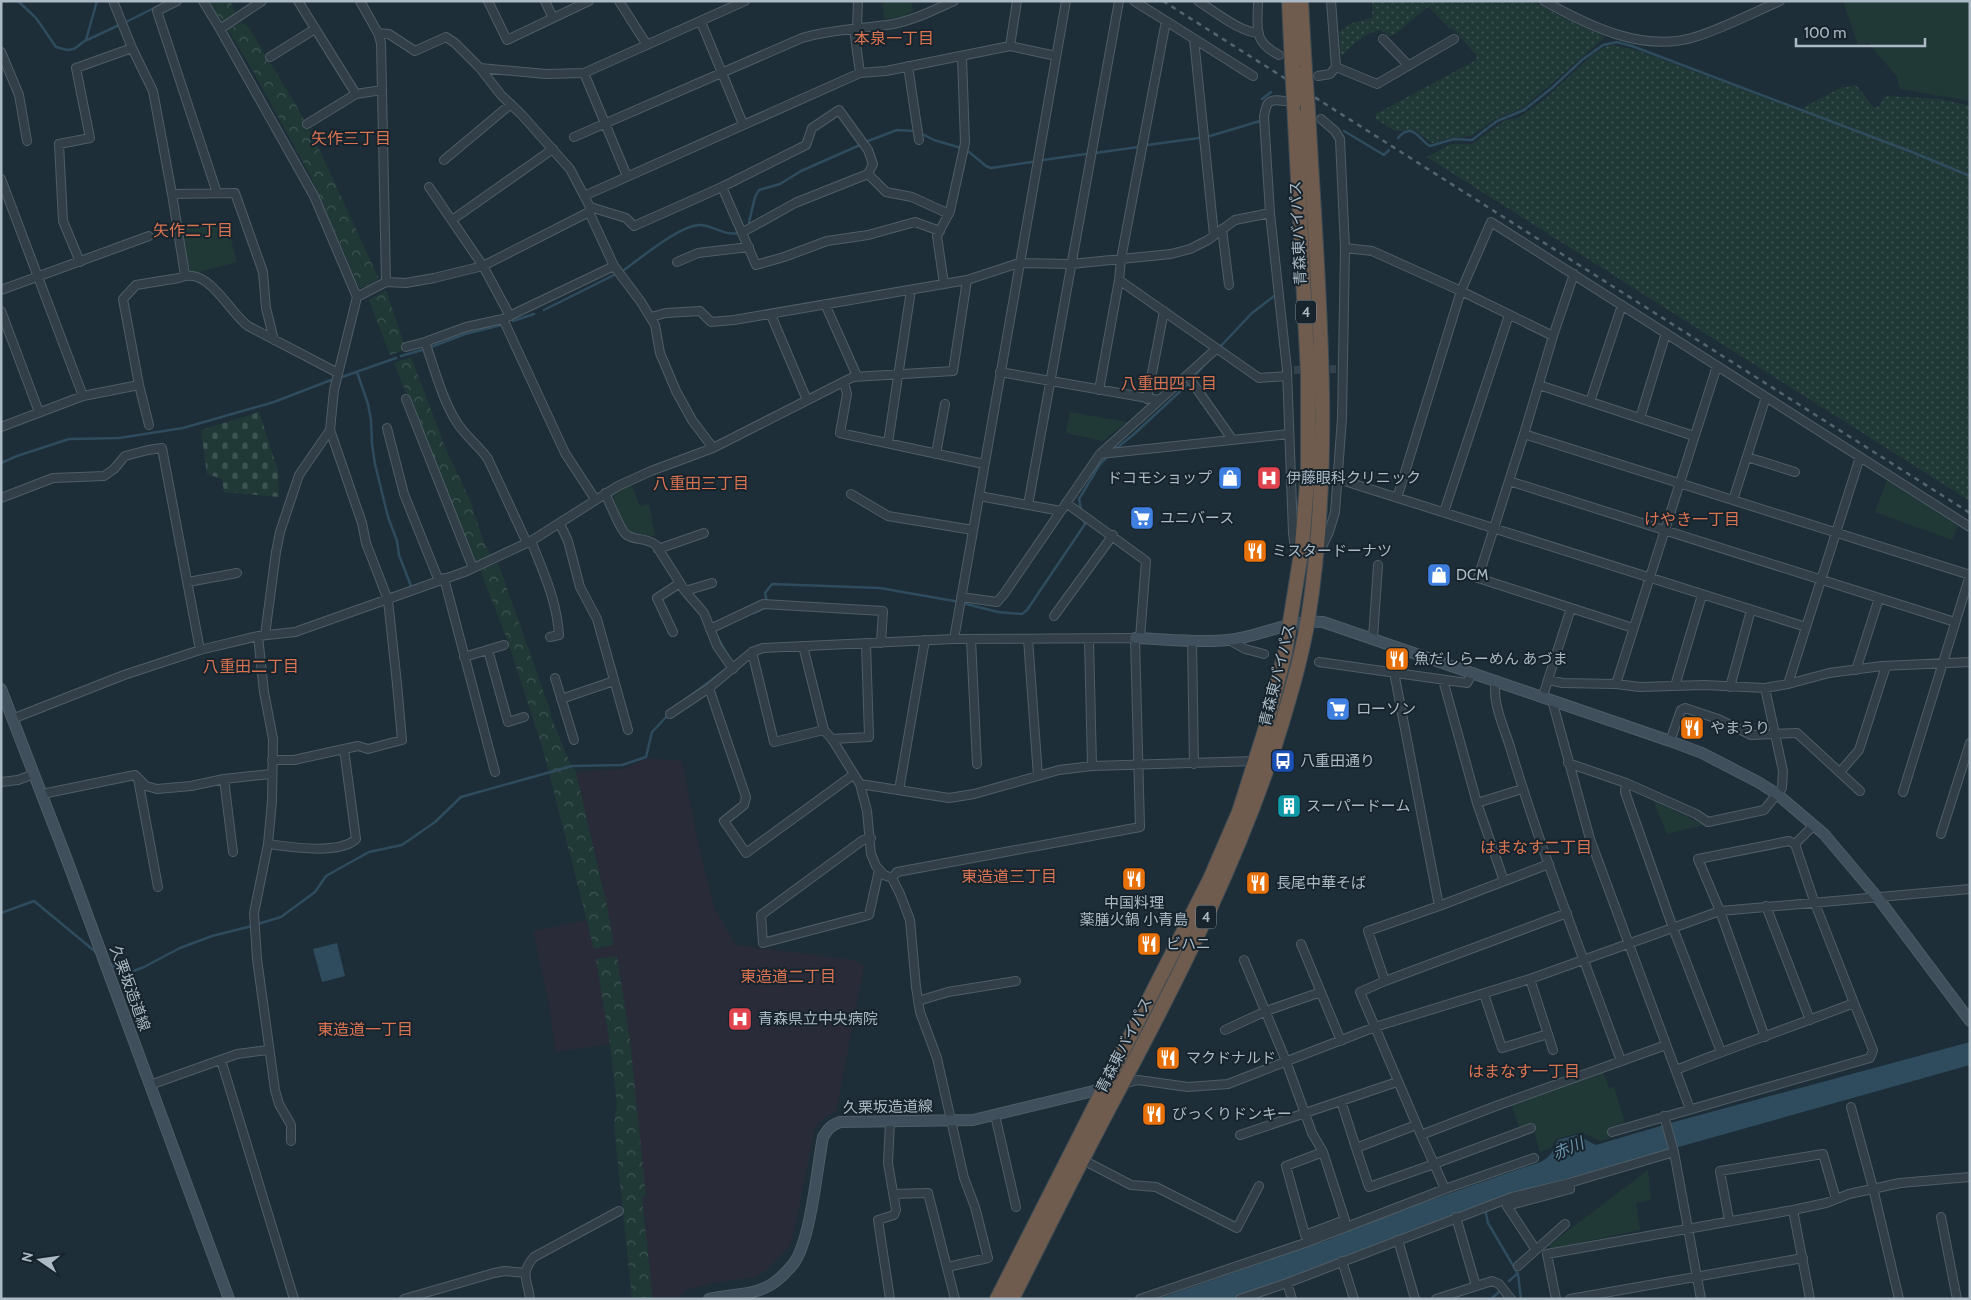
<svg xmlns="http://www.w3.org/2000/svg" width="1971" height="1300" viewBox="0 0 1971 1300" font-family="Cabin,'Noto Sans JP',sans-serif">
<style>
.medical{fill:#2a2b39}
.grass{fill:url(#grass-dots)}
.forest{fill:url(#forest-crowns)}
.cemetery{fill:url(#cemetery-stones)}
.park{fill:#203937}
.water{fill:#2e4c5e}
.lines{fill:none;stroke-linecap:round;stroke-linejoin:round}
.stream{stroke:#2e4c5e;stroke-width:2.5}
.street-tunnel{stroke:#33434d;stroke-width:8;stroke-dasharray:8 4;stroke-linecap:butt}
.street-casing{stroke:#4f5d66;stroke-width:10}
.secondary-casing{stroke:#4f5d66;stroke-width:12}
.highway-casing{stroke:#3c4a53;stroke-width:16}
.street{stroke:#323f48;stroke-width:8}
.secondary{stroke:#3f4f5c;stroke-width:10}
.highway{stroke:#6f5c4e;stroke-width:14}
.rail{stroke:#536470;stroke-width:2.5;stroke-dasharray:5 5;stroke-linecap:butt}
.highway-bridge-casing{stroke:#3c4a53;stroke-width:16;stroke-linecap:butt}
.highway-bridge{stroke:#6f5c4e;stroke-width:14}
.labels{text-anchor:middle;stroke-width:4;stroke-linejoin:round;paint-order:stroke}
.shield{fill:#17242d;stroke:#7f8d97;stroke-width:1}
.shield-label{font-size:14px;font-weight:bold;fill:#abbac5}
.street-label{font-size:15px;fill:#abbac5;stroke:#17242d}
.poi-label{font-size:15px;fill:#abbac5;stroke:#17242d;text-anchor:start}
.neighbourhood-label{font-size:16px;fill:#da7351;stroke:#17242d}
.water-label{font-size:16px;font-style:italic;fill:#6993ac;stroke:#17242d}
</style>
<defs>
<pattern id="grass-dots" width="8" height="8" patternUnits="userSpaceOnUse" patternTransform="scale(1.25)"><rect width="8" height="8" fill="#203937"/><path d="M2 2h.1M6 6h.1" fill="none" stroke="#3e5452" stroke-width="1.8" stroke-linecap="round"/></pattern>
<pattern id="forest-crowns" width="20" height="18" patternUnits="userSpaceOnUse" patternTransform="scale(1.25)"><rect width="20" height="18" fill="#203937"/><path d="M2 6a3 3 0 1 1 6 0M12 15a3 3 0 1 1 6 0" fill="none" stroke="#3e5452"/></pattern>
<pattern id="cemetery-stones" width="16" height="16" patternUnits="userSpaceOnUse" patternTransform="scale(1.25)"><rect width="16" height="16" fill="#203937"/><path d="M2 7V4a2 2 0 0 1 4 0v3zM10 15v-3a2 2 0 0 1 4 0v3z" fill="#3e5452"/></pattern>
</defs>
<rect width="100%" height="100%" fill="#1e2e38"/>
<path class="medical" d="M648 758 682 761 701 857 715 910 736 945 854 960 864 966 836 1112 824 1117 815 1128 792 1240 786 1250 769 1268 755 1277 713 1283 686 1290 677 1299H653L642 1197H646L617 956 596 959 610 1044 556 1052 548 1000 533 931 587 920 594 949 607 906 576 772 623 769Z"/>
<path class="grass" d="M1372 1H1532L1568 20 1604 36 1603 39 1523 108 1495 119 1471 136 1448 138 1439 142 1432 143 1415 130 1395 131 1376 119V114L1476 60 1477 56 1454 30 1449 28 1429 7 1424 10 1395 34 1390 36 1380 30C1364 33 1353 44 1342 56L1340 52 1339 32 1352 23 1372 18Z
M1612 45 1636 50 1799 110 1840 88 1856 85 1874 108 1879 106 1885 96 1940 99 1970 106V501L1427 157 1451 144H1472L1506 120 1518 118 1544 100 1591 56 1605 47Z"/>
<path class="forest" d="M209 1H230L236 13 222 22Z
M240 23 245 24 249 28 296 105 319 149 378 277 376 281 361 288 359 287 311 177 252 69 228 30Z
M386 290 406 350 390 355 369 300Z
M411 357 447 452 470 500 484 543 492 556 475 563 394 363Z
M498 563 550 710 551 717 570 763 576 772 607 906 614 945 594 949 543 749 507 639 480 570Z
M617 956 630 1039 646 1196 642 1197 653 1299H632L614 1125 617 1105 610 1044 596 959Z"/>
<path class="cemetery" d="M259 412 278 471 279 497 224 492 222 479 207 474 201 430Z"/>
<path class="park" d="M882 1H911L914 11 901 17 884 19Z
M1843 1H1970V101L1900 89 1897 77 1868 43 1858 45Z
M226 222 237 262 195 273 188 272 181 224Z
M1070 412 1127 422 1103 441 1066 433Z
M1887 480 1958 526 1952 540 1875 512Z
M631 484 640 506 649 504 655 536C646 535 635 535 627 529 621 525 615 501 612 492Z
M1653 800 1704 825 1667 834Z
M1603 1071 1609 1088 1614 1087 1625 1122 1610 1127 1611 1138 1600 1141 1582 1132 1556 1139 1551 1148 1540 1152 1532 1124 1520 1128 1511 1105Z
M1648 1170 1651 1200 1636 1203 1640 1230 1551 1249 1549 1245Z"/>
<path class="water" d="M337 943 345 976 322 982 313 949Z
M1970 1042V1065L1501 1197 1283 1281 1230 1299H1157L1328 1240 1385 1216 1522 1168C1542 1162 1550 1161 1558 1140L1576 1135 1596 1145 1674 1122Z"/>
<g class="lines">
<path class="stream" d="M18 1 36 18 56 47 67 50 74 49 86 40 97 1
M126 22 156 7
M87 40 117 26
M1262 99 1271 92
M1344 131 1384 155 1389 150
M920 133 934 140 961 148
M1210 136 1260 121
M1398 138C1413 121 1419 140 1430 146L1454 139 1472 140 1497 121 1524 110 1553 87 1582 60 1603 45 1617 42 1632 46 1912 152 1970 176
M868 141 897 130 914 131
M1147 145 1199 138
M969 152 986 166 991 168 1032 162
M1095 153 1138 147
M1043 160 1086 154
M749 222 755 197 759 190 780 184 801 171 860 145
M624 270C641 258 681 224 701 225 714 226 725 236 738 233
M544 310 614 275
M513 321 534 314
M431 347 465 334 501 325
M1219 348 1252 313 1274 296
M401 356 422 350
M357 372 368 404 371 420 372 444 375 464 388 517 397 541 399 555 411 586
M342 377 396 358
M1114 450 1133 435 1187 385 1206 363
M1 463 17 456 69 439 119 438 183 428 274 402 331 380
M1081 510 1079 499 1100 464 1108 456
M767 602 765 593 772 584 880 588 954 601 998 612 1022 614 1027 610 1085 524 1083 518
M754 613 767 607
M715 632 729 658
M689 697 730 666
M1 913 34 901 97 953
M258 924 281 917 315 892 326 876 369 852 402 845 435 822 461 797 572 766 622 765 646 757 652 732 669 714
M109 962 121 973 126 974 144 967 180 948 212 936 252 926
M1485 1209 1488 1223 1518 1274 1521 1299
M1509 1281 1517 1274
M1491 1299 1499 1292"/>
<path class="street-tunnel" d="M1294 370 1336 369"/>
<defs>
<path id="street" d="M113 1 132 48 153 91 172 194 185 275
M177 1 157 11 217 193
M203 1 220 29 314 196 357 297 334 390 330 430 299 475 280 532 276 552 265 635
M298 1 356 94 382 90
M360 1 378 33 381 43 386 282
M488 1 507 40 589 1
M545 1 553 18
M619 1 647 45
M1134 1 1166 21 1121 259 1119 280 1259 378 1287 376
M1198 1C1214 11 1241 33 1259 33
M1258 1C1258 28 1252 41 1279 55
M1544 1C1589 26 1643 53 1695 37 1724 28 1752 13 1780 1
M1166 21 1253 76
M701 22 743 124
M220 29 262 1
M854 29 860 73
M857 29 858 1
M378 33 389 34 415 51 446 37 455 43 480 68 501 95 521 114 570 169 590 207 589 212 614 266 641 302 655 325 660 353 676 391 692 420 713 448
M1194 39 1214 235
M1383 39 1408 65
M1010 46 1017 1
M1 52 19 95 27 141
M270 57 315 29
M908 66 919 140
M1336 67 1377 84 1454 39
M480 68 546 74 584 73 745 1
M584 73 627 176
M1318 76 1330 74 1336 67 1331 1
M1284 101C1268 98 1266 103 1264 117L1270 213 1287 370 1293 533 1295 549 1299 557
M307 124 356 94
M574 137 802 38C832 29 862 29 893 24 914 20 934 10 954 1
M444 160 511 104
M1 179 83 396
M429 187 483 266 510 316
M722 187 756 265 784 257 827 241 868 235 915 222 940 231
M172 194 235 193 263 272 266 308 274 340
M584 196 860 73 886 71 1010 46 1056 56
M590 207 626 218 634 226 722 187 806 145 812 128 839 110 868 150 873 164 868 174 886 192 912 197 949 214
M452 220 553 149
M1222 229 1229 285
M743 232 795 203 868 174
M1345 248 1372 251 1461 291 1553 336
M80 262 63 221 59 144 90 138 76 68 132 48
M677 262 698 253 749 247
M1574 274 1553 336 1524 434 1478 578 1633 628
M944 284 937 236 950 211 965 143 962 57
M1 290 149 236
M357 297 386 282 406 283 434 278 483 266 589 212
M825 304 857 376
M1 311 39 412
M771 315 807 400
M651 317 666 313 700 311 711 322 734 320 967 280 1019 263 1071 264 1171 254 1190 249 1208 240 1235 220 1270 213
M503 319 565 453 595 499
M425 342C434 367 442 399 456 421 465 436 478 445 488 459L527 543
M406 347 425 342 466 327 503 319 614 266
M1000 372 1159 400
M1187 375 1232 439
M844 382 847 394 840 433 984 464
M1539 385 1694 436
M1099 390 1119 280
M406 399 473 568
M1147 399 1164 311
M1590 402 1622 305
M1640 418 1666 333
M149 425 139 385 123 299 136 285 179 278C208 265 228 311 248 326L338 373
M1 427 83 396 139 385
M387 428 404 494 439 581
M1524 434 1970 575
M888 443 911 290
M936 454 945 404
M1100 454 1289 434
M1747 457 1795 472
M1338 479 1806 627
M1509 481 1955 622
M605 493C609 501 621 532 627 535 636 541 645 537 656 545L685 591 704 613 717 646 733 669
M851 494 888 516 973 530
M979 496 1061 511
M1 498 53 478 104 476 114 469 125 456 148 450 162 448 200 650
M1397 498 1461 291 1491 222 1970 527
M1733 500 1766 397
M1066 503 1146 561 1140 638
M1028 505 1119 1
M1444 512 1509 315
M560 524 568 541 580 587 597 619 628 730
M531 541C543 571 557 601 559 635L550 637
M658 549 704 533
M1320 551 1329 532 1335 512 1342 418 1345 248 1340 139 1335 131 1321 119
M444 578 495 772
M188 582 237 573
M685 591 712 583
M961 597 997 602 1004 594 1100 454 1216 349
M1054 616 1113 535
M710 629 763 604 883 611 881 643
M673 632 657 598 680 583
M258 636 264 692 273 739 272 801 268 844 254 913 257 959 275 1090 279 1104 291 1125V1141
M1373 638 1378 565
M954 639 1066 1
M971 639 977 764
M1028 639 1038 776
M1089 639 1092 766
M1192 640 1194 764
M1229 640 1245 649 1264 654
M803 646 824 730 832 739 860 784 867 811 871 854 876 866 884 875 892 878 900 894 910 920 916 987 920 1012 937 1058 964 1178 975 1207 988 1258 947 1267
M488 650 508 722 524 717
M752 652 774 742 824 730
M464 657 504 645
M1319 662 1467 683 1473 672
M1856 670 1879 598
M1394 672 1439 906
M555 678 574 740
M1443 680 1477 803 1504 881
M1496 680C1491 702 1505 729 1511 750 1542 855 1584 958 1621 1061
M1548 680 1571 608
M1616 684 1717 366
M1788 684 1860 457
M1675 686 1702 595
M1730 687 1751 610
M709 688 746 797 744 805 724 821 746 853 853 775
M1543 696 1548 680 1563 683 1616 684 1640 687 1704 685 1765 688 1788 684 1829 673 1882 666 1970 662
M561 699 614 681
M1552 700 1590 839 1690 1109
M670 714 709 688 752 652 763 648 954 639 1135 638 1140 827 897 872 892 878
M12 719 124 675 200 650 258 636 295 632 467 571 531 541 618 486 651 471 713 448 853 377 953 371 967 280
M832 739 869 737 866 643
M1670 741 1681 710 1685 708 1718 719 1751 735 1797 733 1860 791
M272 760H294L344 749
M1568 763 1626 783 1696 814 1708 822 1764 810 1782 788 1783 771 1765 688
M1840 772 1859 750 1886 666
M138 779 158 887
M224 779 233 852
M1 782 18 780 34 774
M1626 783 1625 792 1673 928 1721 1052
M860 784 949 798 974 794 1059 770 1092 766 1256 761
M899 790 925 640
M1903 792 1970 575
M42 794 135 775 146 786 157 789 191 786 224 779 271 774
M1477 803 1522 789
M1941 834 1970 743
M871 838 863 840 761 915 763 943 869 915 879 870
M268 844C290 847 339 855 356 839L344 749 358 746 368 749 402 740 397 684 388 600 366 543 362 523 330 430
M1795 844 1814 825
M1549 864 1439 906 1368 931 1385 981 1360 992 1421 1135 1496 1106 1666 1045
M1766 906 1810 1020
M1301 944 1341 1041
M1244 960 1286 1061 1312 1133 1323 1152 1345 1220 1305 1235 1286 1166 1323 1152
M1530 979 1553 1050
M1385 981 1567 913
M1484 994 1502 1048 1548 1034
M918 1001 948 992 1016 981
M1225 1030 1266 1011 1321 992
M221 1060 294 1299
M1676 1070C1735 1046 1795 1026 1854 1003L1814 901 1795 844 1789 841 1698 859 1720 911 1765 1037
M1122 1084 1138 1080 1188 1087 1228 1084 1375 1027 1530 979 1720 911 1970 889
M150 1085 237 1054 268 1050
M1341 1101 1356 1148
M1851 1107 1873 1188 1899 1299
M995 1115 1016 1207
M1664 1116 1674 1152 1701 1299
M890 1122 888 1163 896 1210 894 1215 878 1220 890 1299
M1416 1125 1356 1148 1369 1187 1434 1164 1421 1135
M1612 1132 1870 1058 1873 1050 1854 1003
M1240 1135 1397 1082
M1083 1160 1131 1185 1156 1187 1237 1228 1259 1186
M1445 1189 1434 1164 1531 1128
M893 1194 928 1193 955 1299
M1793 1210 1810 1299
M1456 1217 1476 1286
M1941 1217 1957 1299
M1729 1220 1720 1171 1823 1154 1836 1199
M1398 1240 1415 1299
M1536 1250 1507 1206 1570 1189 1569 1183
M1342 1261 1354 1299
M1518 1266 1565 1224
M1287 1283 1292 1299
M404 1299 494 1273 505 1271 525 1273
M530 1299C528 1280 519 1274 534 1257L619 1211
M1140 1299 1305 1243 1445 1189 1534 1158
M1240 1299 1287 1283 1512 1197 1569 1183 1674 1152
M1436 1299 1492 1281 1499 1284 1511 1299
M1556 1299 1547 1254 1793 1210 1826 1203 1849 1194 1900 1183 1970 1177
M1570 1299 1803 1258"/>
<path id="secondary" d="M1135 638C1166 639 1198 643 1228 640 1261 637 1288 619 1323 622L1670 741 1702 753 1758 782 1777 794 1824 834 1878 898 1970 1021
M1 689 67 860 229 1299
M709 1299C726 1294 746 1296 762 1289 774 1285 786 1273 794 1263 811 1239 817 1168 823 1137 828 1129 831 1125 840 1122L973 1120 1106 1088"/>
<path id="highway" d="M1289 1 1292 66
M1301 1 1305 71
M997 1299 1210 879 1239 812 1266 727 1285 653 1302 547 1308 469V374L1294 102
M1012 1299C1048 1228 1083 1156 1121 1086 1183 969 1243 850 1282 723 1292 689 1302 655 1308 619 1335 451 1317 280 1308 110"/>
</defs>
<use href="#street" class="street-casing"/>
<use href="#secondary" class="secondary-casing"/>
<use href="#highway" class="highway-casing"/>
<use href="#street" class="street"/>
<use href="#secondary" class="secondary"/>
<use href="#highway" class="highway"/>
<path class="rail" d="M1163 1 1970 513"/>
<defs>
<path id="highway-bridge" d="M1292 66 1294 102
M1305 71 1308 110"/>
</defs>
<use href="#highway-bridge" class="highway-bridge-casing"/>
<use href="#highway-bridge" class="highway-bridge"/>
</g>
<defs>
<symbol id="shop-square" viewBox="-11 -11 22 22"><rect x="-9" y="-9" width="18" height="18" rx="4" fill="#3f7fe0" stroke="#17242d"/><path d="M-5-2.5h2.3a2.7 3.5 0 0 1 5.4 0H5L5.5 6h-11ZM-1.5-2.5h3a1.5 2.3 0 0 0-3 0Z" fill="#fff"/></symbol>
<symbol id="hospital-square" viewBox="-11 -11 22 22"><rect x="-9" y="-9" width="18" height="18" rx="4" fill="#e0444e" stroke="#17242d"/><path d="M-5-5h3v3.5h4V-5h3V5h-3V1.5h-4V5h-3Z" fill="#fff"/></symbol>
<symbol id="supermarket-square" viewBox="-11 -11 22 22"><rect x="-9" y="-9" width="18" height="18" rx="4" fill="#3f7fe0" stroke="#17242d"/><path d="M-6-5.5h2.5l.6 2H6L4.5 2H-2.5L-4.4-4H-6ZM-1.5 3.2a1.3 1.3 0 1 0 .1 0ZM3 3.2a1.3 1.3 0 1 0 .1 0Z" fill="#fff"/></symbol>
<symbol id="restaurant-square" viewBox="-11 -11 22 22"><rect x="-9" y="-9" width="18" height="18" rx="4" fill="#e8710a" stroke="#17242d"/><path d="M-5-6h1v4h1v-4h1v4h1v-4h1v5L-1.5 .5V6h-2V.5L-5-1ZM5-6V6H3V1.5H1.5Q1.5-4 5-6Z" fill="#fff"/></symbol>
<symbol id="bus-square" viewBox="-11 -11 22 22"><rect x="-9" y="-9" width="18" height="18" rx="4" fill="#1a4fb4" stroke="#17242d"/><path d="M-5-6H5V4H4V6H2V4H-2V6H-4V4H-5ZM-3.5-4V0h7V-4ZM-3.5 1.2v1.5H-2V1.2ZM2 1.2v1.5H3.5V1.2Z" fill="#fff"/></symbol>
<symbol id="building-square" viewBox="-11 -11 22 22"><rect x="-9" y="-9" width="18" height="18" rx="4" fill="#0f9aa8" stroke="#17242d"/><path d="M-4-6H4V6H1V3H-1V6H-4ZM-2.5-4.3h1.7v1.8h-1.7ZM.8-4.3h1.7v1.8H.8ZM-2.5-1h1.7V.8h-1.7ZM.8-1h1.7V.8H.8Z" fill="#fff"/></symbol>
</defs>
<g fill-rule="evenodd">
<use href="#shop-square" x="1216" y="464" width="28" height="28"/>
<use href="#hospital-square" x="1255" y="464" width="28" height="28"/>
<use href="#supermarket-square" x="1128" y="504" width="28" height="28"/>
<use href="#restaurant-square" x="1241" y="537" width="28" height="28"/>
<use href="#shop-square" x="1425" y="561" width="28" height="28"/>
<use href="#restaurant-square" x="1383" y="645" width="28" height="28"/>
<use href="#supermarket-square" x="1324" y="695" width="28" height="28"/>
<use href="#restaurant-square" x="1678" y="714" width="28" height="28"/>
<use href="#bus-square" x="1269" y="747" width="28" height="28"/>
<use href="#building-square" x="1275" y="792" width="28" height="28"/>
<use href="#restaurant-square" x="1120" y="865" width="28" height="28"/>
<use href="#restaurant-square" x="1244" y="869" width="28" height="28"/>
<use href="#restaurant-square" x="1135" y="930" width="28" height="28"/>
<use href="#hospital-square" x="726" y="1005" width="28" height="28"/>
<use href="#restaurant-square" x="1154" y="1044" width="28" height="28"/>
<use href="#restaurant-square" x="1140" y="1100" width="28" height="28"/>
</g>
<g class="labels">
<g class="shield">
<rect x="1296" y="300.5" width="20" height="23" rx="4"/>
<rect x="1196" y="905.5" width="20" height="23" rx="4"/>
</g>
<g class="shield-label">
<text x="1306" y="317">4</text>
<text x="1206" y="922">4</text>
</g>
<g class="street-label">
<text transform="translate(1298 233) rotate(-93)" y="5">青森東バイパス</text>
<text transform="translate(1277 675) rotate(-76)" y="5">青森東バイパス</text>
<text transform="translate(130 988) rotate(70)" y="5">久栗坂造道線</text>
<text transform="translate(1124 1045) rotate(-63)" y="5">青森東バイパス</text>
<text transform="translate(888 1107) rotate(-1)" y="5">久栗坂造道線</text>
</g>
<g class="poi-label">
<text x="1212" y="483" text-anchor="end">ドコモショップ</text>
<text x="1286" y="483">伊藤眼科クリニック</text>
<text x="1160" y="523">ユニバース</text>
<text x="1272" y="556">ミスタードーナツ</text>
<text x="1456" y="580">DCM</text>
<text x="1414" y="664">魚だしらーめん あづま</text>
<text x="1356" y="714">ローソン</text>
<text x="1710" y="733">やまうり</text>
<text x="1300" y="766">八重田通り</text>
<text x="1306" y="811">スーパードーム</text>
<text x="1276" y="888">長尾中華そば</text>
<text x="1134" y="908" text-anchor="middle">中国料理<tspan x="1134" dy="17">薬膳火鍋 小青島</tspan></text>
<text x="1166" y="949">ビハニ</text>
<text x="758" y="1024">青森県立中央病院</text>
<text x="1186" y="1063">マクドナルド</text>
<text x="1172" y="1119">びっくりドンキー</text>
</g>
<g class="neighbourhood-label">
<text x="894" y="44">本泉一丁目</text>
<text x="351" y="144">矢作三丁目</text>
<text x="193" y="236">矢作二丁目</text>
<text x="1169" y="389">八重田四丁目</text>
<text x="701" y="489">八重田三丁目</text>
<text x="1692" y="525">けやき一丁目</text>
<text x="251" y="672">八重田二丁目</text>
<text x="1536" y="853">はまなす二丁目</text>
<text x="1009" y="882">東造道三丁目</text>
<text x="788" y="982">東造道二丁目</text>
<text x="365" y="1035">東造道一丁目</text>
<text x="1524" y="1077">はまなす一丁目</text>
</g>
<g class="water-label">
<text transform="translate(1568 1148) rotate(-23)" y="6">赤川</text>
</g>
</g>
<rect width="1971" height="1300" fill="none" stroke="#abbac5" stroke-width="5"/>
<g transform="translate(40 1260) rotate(283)" stroke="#17242d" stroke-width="4" paint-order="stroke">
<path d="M0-4L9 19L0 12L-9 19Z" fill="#abbac5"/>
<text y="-8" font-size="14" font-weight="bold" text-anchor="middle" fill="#abbac5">N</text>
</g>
<path d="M1796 38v8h129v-8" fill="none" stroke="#abbac5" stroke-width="2.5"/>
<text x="1804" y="38" font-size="15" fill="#abbac5" stroke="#17242d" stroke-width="4" paint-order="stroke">100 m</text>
</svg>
